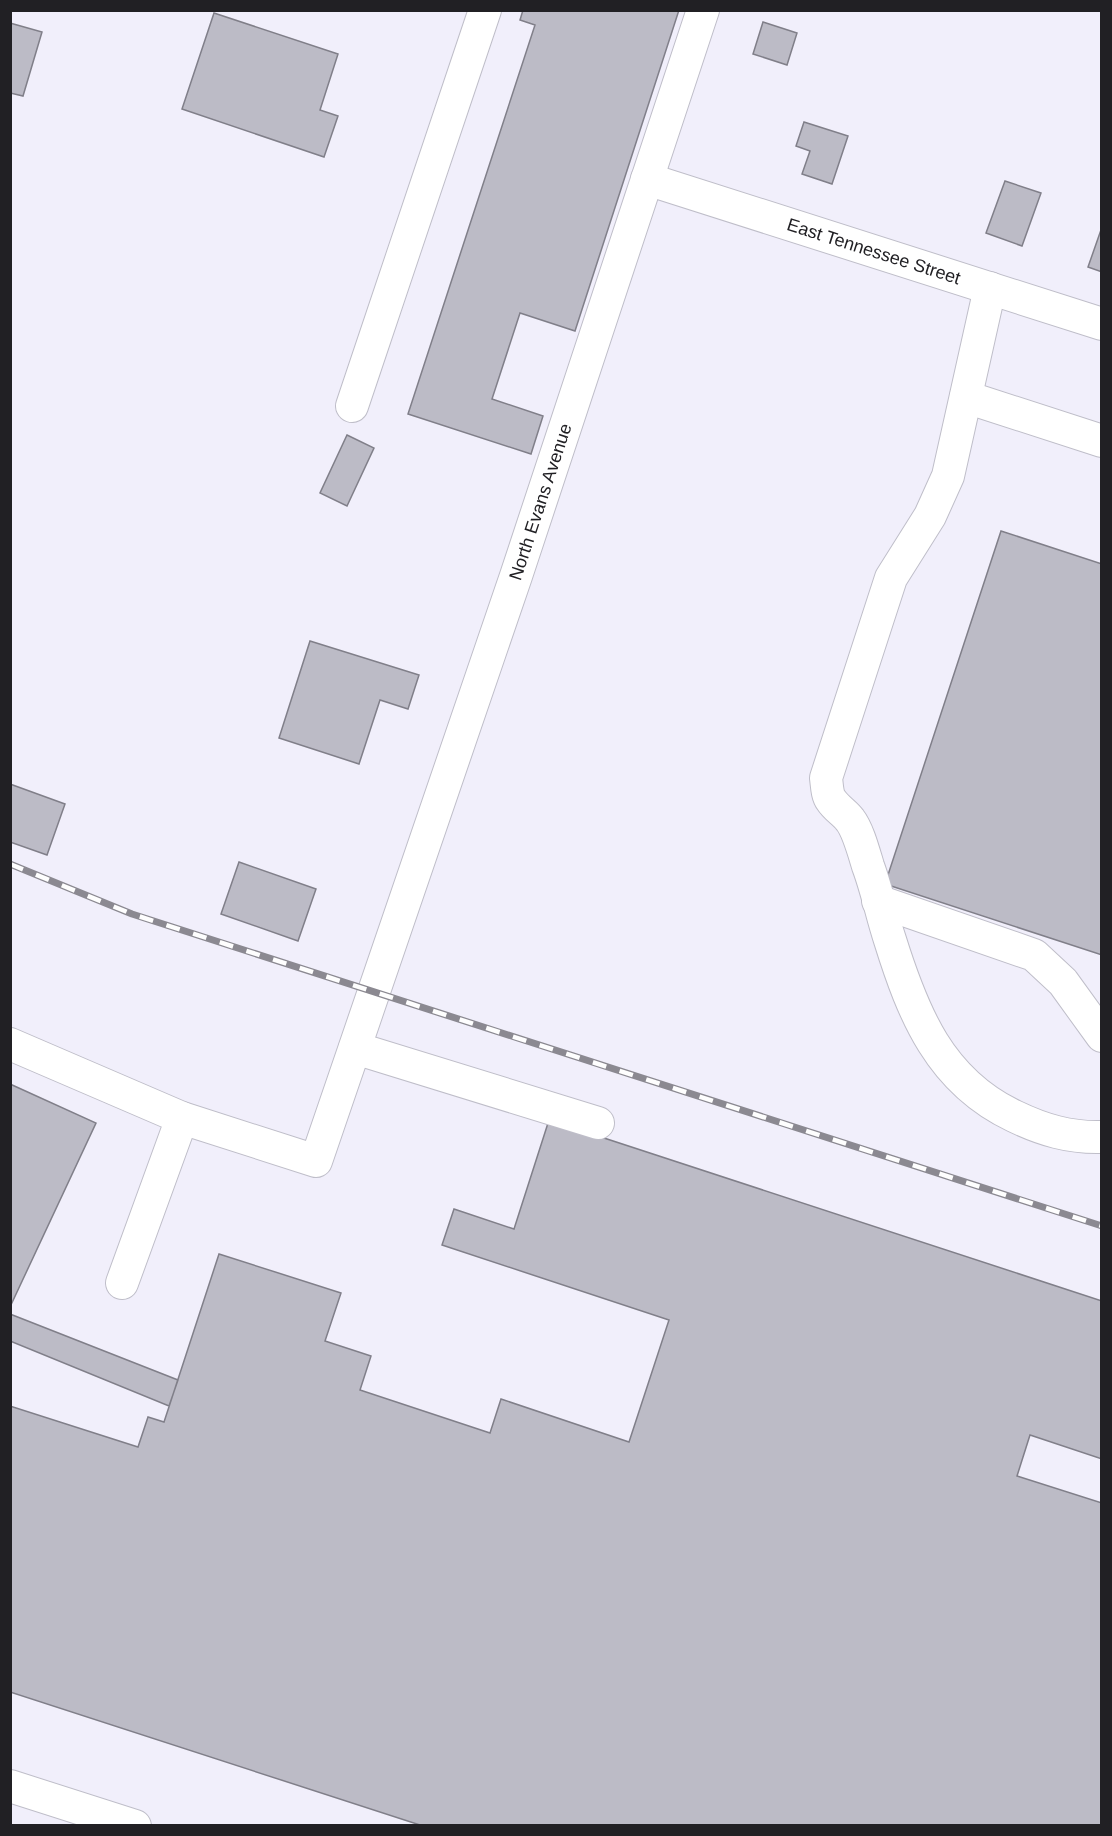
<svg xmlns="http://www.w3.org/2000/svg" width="1112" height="1836" viewBox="0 0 1112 1836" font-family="Helvetica,sans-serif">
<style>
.building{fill:#bcbbc6;stroke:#807f89;stroke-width:1.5}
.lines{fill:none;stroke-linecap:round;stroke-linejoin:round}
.minor-casing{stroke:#bfbec9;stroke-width:34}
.minor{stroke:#fff;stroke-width:32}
.rail-casing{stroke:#8b8991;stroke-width:7}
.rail{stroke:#fefefe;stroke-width:4.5;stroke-dasharray:14;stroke-linecap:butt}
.labels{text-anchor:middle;stroke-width:4.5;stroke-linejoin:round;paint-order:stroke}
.street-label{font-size:18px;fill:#212024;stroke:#fefefe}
</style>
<rect width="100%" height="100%" fill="#f1effb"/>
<path class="building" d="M523 10H679L575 331 520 313 492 399 543 416 531 454 408 414 535 25 520 20Z
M214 13 338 54 320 110 338 116 324 157 182 109Z
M763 22 797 33 787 65 753 54Z
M10 23 42 32 23 96 10 93Z
M804 122 848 136 832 184 802 174 810 151 796 146Z
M1005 181 1041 193 1022 246 986 233Z
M1102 227V272L1088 267Z
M347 435 374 448 347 506 320 493Z
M1001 531 1102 564V955L885 884Z
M310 641 419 675 408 709 380 700 359 764 279 738Z
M10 784 65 804 47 855 10 842Z
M239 862 316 889 298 941 221 914Z
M10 1084 96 1123 10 1307Z
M549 1120 1102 1301V1459L1030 1435 1017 1476 1102 1503V1826H423L10 1692V1406L138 1447 148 1417 164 1422 219 1254 341 1293 325 1341 371 1356 360 1390 490 1433 501 1399 629 1442 669 1320 442 1245 454 1209 514 1229Z
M10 1314 178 1380 169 1406 10 1341Z"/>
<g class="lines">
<defs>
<g id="minor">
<path id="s1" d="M647 179 1102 324"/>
<path d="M990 288 948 476 930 516 891 578 826 778C827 785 827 795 831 800 836 808 845 813 850 820 858 830 864 853 868 866 877 890 882 916 890 940 913 1014 940 1081 1014 1116 1043 1130 1070 1138 1102 1137"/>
<path d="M966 397 1102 441"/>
<path d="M352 406 485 10"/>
<path d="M878 901 1034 955 1063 982 1102 1036"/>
<path d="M10 1044 182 1118 122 1283"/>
<path d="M355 1048 598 1123"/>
<path id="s2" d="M182 1118 316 1161 516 576 703 10"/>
<path d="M10 1786 135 1826"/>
</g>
</defs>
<use href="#minor" class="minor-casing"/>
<use href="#minor" class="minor"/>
<defs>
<path id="rail" d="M10 864 132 914 1102 1226"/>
</defs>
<use href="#rail" class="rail-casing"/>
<use href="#rail" class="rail"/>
</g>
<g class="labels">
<g class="street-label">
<text dy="6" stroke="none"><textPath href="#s1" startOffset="238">East Tennessee Street</textPath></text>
<text dy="6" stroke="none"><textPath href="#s2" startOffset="837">North Evans Avenue</textPath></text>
</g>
</g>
<rect width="1112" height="1836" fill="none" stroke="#212024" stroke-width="24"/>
</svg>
